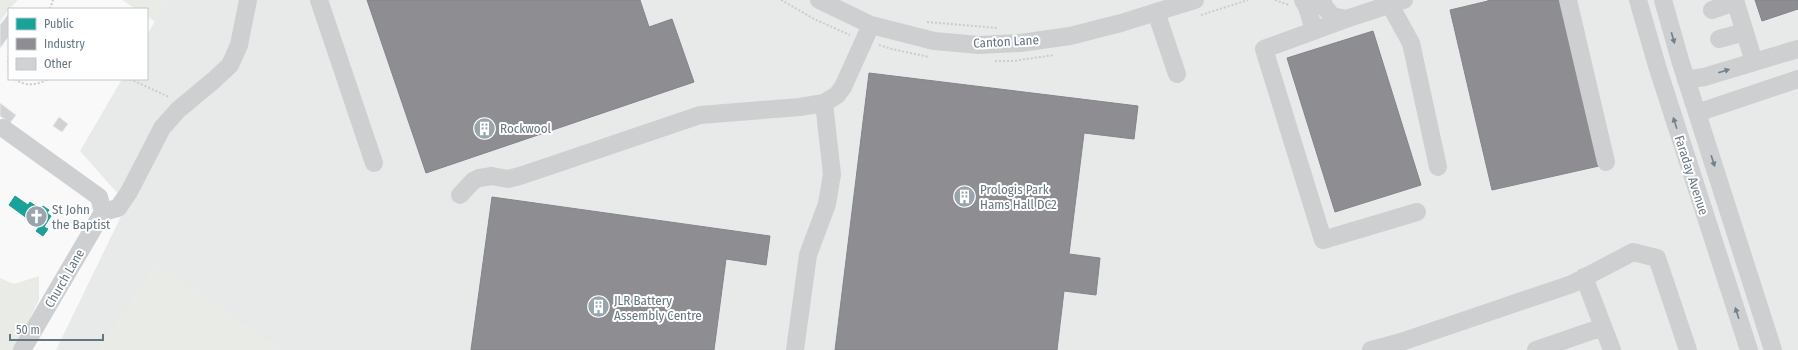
<svg xmlns="http://www.w3.org/2000/svg" width="1798" height="350" viewBox="0 0 1798 350" font-family="'Fira Sans Condensed',sans-serif">
<style>
.built{fill:#e8e9e9}
.green{fill:#e8ebe6}
.public{fill:#17a398;stroke:#2e9692}
.industry{fill:#8d8d92;stroke:#81868e}
.building{fill:#d0d2d3;stroke:#e8e8e8}
.lines{fill:none;stroke-linecap:round;stroke-linejoin:round}
.path{stroke:#cbcccd;stroke-width:2;stroke-dasharray:2 2;stroke-linecap:butt}
.minor{stroke:#cecfd0;stroke-width:18}
.oneway{fill:#707f8b}
.labels{text-anchor:middle;stroke-width:4;stroke-linejoin:round;paint-order:stroke}
.street-label{font-size:13px;fill:#657683;stroke:#fff}
.poi-label{font-size:13px;fill:#657683;stroke:#fff;text-anchor:start}
</style>
<rect width="100%" height="100%" fill="#f9f9f9"/>
<path class="built" d="M167 0H1798V350H56L127 204 80 151 122 79H147V35Z"/>
<path class="green" d="M0 0H18L9 9 0 22Z
M122 0H167L155 22 147 16V9H136Z
M155 264 282 350H97Z
M39 276V300L14 350H0V278L14 284Z"/>
<path class="public" d="M15 196 28 205 30 202 40 209 43 206 49 210 47 213 51 216 44 227 48 229 43 236 36 231 39 227 9 205Z"/>
<path class="industry" d="M367 0H640L649 27 672 19 694 82 426 173Z
M1488 0H1561L1599 166 1492 190 1450 10 1488 1Z
M1755 0H1798V9L1762 21Z
M1373 31 1421 185 1335 212 1287 58Z
M869 73 1138 106 1134 139 1084 133 1069 254 1100 258 1096 295 1064 291 1057 350H835Z
M492 197 770 236 766 265 726 259 714 350H471Z"/>
<path class="building" d="M9 13V36L0 48V25Z
M0 103 16 115 10 123 0 116Z
M59 117 68 124 62 132 53 126Z"/>
<g class="lines">
<path class="path" d="M781 0 816 20 850 35
M1275 0 1289 5
M50 9 53 0
M1201 15 1248 0
M927 22 998 28
M879 45 892 49 929 57
M9 56 8 58 9 67
M995 61H1013L1054 55
M15 79C25 87 38 85 48 79
M130 79 169 97"/>
<path class="minor" d="M319 0 374 163
M819 0 871 25 934 41 979 45 1020 43 1070 36 1121 23 1195 0
M1303 0 1307 7 1314 30
M1323 0V5L1332 16 1346 19 1404 0
M1568 0 1606 162
M1638 0 1657 66 1749 350
M1663 0 1680 60 1773 350
M1735 0 1754 62
M1390 5 1411 43 1438 167
M1712 10 1735 2
M1156 12 1177 74
M1346 19 1264 49 1323 240 1417 212
M1719 39 1745 32
M1686 80 1704 77 1798 49
M1697 113 1798 79
M3 128 99 197 103 212 22 350
M460 195 473 181 479 178 492 176 508 179 523 175 700 115 800 107 824 103 837 95 843 87 871 25
M103 212 118 208 129 192 162 128 178 110 214 80 230 65 239 45 248 0
M1584 277 1612 350
M795 350 808 255 827 204 832 174 824 103
M1371 350 1401 342 1572 284 1633 252 1657 258 1688 350
M1536 350 1603 327"/>
</g>
<defs><path id="oneway-solid" d="M-6-.8H1V-3.2L6.5 0L1 3.2V.8H-6Z"/></defs>
<g class="oneway">
<use href="#oneway-solid" transform="translate(1673 38) rotate(74)"/>
<use href="#oneway-solid" transform="translate(1724 71) rotate(-17)"/>
<use href="#oneway-solid" transform="translate(1675 123) rotate(-108)"/>
<use href="#oneway-solid" transform="translate(1713 161) rotate(72)"/>
<use href="#oneway-solid" transform="translate(1737 313) rotate(-108)"/>
</g>
<defs>
<symbol id="building-disc" viewBox="-11 -11 22 22"><circle r="9.5" fill="#99a4ac" stroke="#fff"/><path d="M-4-6H4V6H1V3H-1V6H-4ZM-2.5-4.3h1.7v1.8h-1.7ZM.8-4.3h1.7v1.8H.8ZM-2.5-1h1.7V.8h-1.7ZM.8-1h1.7V.8H.8Z" fill="#fff"/></symbol>
<symbol id="church-disc" viewBox="-11 -11 22 22"><circle r="9.5" fill="#99a4ac" stroke="#fff"/><path d="M-1.2-6h2.4v3.5h3.3v2.4h-3.3V6h-2.4V-.1h-3.3v-2.4h3.3Z" fill="#fff"/></symbol>
</defs>
<g fill-rule="evenodd">
<use href="#building-disc" x="472" y="116" width="25" height="25"/>
<use href="#building-disc" x="952" y="184" width="25" height="25"/>
<use href="#church-disc" x="24" y="204" width="25" height="25"/>
<use href="#building-disc" x="586" y="294" width="25" height="25"/>
</g>
<g class="labels">
<g class="street-label">
<text transform="translate(1006 41) rotate(-3)" y="5">Canton Lane</text>
<text transform="translate(1692 175) rotate(72)" y="5">Faraday Avenue</text>
<text transform="translate(64 278) rotate(-60)" y="5">Church Lane</text>
</g>
<g class="poi-label">
<text x="500" y="133">Rockwool</text>
<text x="980" y="194">Prologis Park<tspan x="980" dy="15">Hams Hall DC2</tspan></text>
<text x="52" y="214">St John<tspan x="52" dy="15">the Baptist</tspan></text>
<text x="614" y="305">JLR Battery<tspan x="614" dy="15">Assembly Centre</tspan></text>
</g>
</g>
<rect x="8" y="8" width="140" height="72" fill="#ffffff" stroke="#c1c8cd"/>
<rect x="16" y="18" width="20" height="12" fill="#17a398" stroke="#c1c8cd"/>
<text x="44" y="28" font-size="12" fill="#657683">Public</text>
<rect x="16" y="38" width="20" height="12" fill="#8d8d92" stroke="#c1c8cd"/>
<text x="44" y="48" font-size="12" fill="#657683">Industry</text>
<rect x="16" y="58" width="20" height="12" fill="#d0d2d3" stroke="#c1c8cd"/>
<text x="44" y="68" font-size="12" fill="#657683">Other</text>
<path d="M10 334v6h93v-6" fill="none" stroke="#657683" stroke-width="2"/>
<text x="16" y="334" font-size="12" fill="#657683" stroke="#ffffff" stroke-width="3" paint-order="stroke">50 m</text>
</svg>
